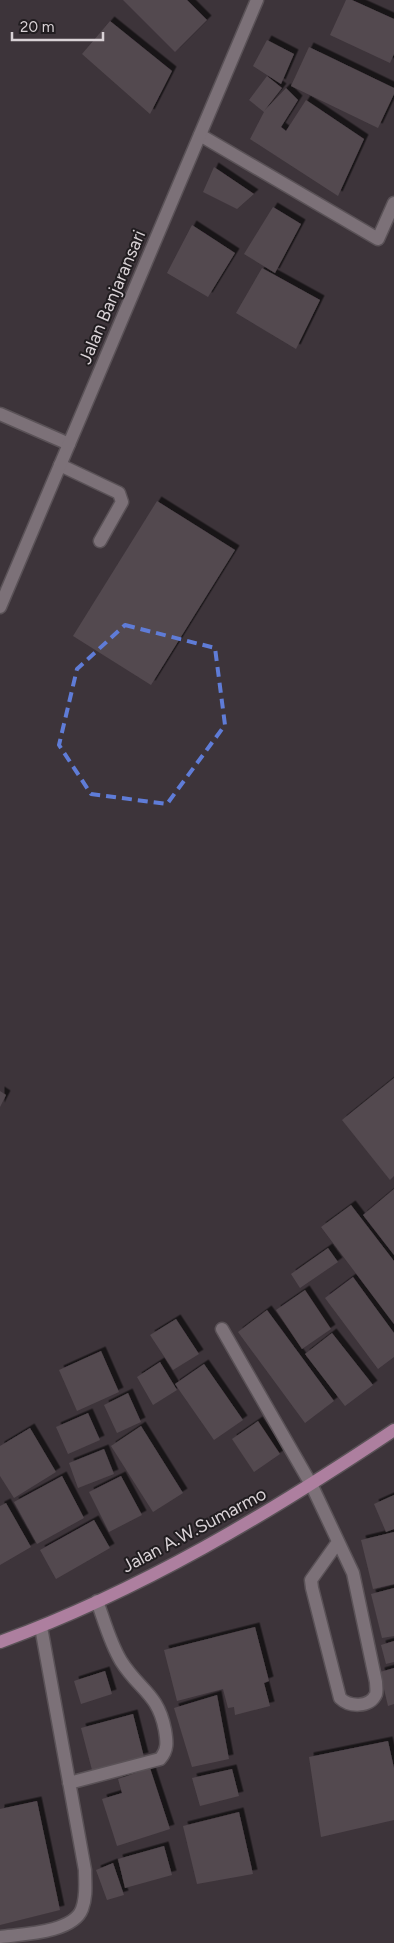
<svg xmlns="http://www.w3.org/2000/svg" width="394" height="1943" viewBox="0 0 394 1943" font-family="Figtree,sans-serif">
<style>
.building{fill:#53494f;filter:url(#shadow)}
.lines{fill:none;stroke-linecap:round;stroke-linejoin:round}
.service-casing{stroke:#5a5257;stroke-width:15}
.minor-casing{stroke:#5a5257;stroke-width:15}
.tertiary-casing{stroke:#5a5257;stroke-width:15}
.primary-casing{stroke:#5a5257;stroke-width:15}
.service{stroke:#7c7178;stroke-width:12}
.minor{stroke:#7c7178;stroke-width:12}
.tertiary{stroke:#7c7178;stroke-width:12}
.primary{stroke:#ad7f9f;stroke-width:12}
.marked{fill:none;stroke:#5f7cd7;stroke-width:4;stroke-dasharray:10 6;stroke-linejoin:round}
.labels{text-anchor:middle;stroke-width:4;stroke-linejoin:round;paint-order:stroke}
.street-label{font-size:18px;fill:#d9d2d6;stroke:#211d20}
</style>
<defs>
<filter id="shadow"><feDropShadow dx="4.5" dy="-4.5" stdDeviation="0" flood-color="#0009"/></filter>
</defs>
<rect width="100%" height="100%" fill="#3d343a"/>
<path class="building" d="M123 0H187L207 20 175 52Z
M346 0H352L394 19V54L390 63 330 35Z
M110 21 172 71 150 114 82 54Z
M267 40 294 54 281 84 253 66Z
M309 47 394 88V94L378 128 291 86Z
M267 76 282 88 264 111 286 88 298 100 281 127 286 131 306 100 364 139 338 196 250 139 264 112 249 100Z
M214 167 254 194 237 209 203 192Z
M273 207 301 224 275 273 244 254Z
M192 225 235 253 208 297 167 273Z
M262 268 320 300 296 349 236 313Z
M157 501 235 550 151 685 73 636Z
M394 1078V1176L390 1180 342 1120Z
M0 1091 6 1095 0 1107Z
M394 1189V1255L363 1215Z
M351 1205 394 1261V1324L321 1227Z
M328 1248 338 1262 300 1288 291 1274Z
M353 1277 394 1333V1357L378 1369 325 1298Z
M305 1290 331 1329 302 1349 276 1310Z
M267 1310 334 1401 305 1423 238 1332Z
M176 1319 199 1354 173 1370 150 1335Z
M332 1333 373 1385 345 1406 305 1354Z
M101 1351 119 1392 77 1411 59 1370Z
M160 1362 177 1390 153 1405 137 1377Z
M204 1364 243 1420 214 1440 175 1384Z
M128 1393 141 1422 117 1433 104 1405Z
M88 1413 100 1440 68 1454 56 1427Z
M258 1421 280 1454 254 1472 232 1439Z
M141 1426 183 1493 153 1512 111 1446Z
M30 1428 56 1472 14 1498 0 1476V1446Z
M104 1449 114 1474 78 1488 69 1463Z
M62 1476 84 1518 37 1544 14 1502Z
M121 1476 142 1515 109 1532 89 1492Z
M394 1495V1529L386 1532 374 1504Z
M6 1503 31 1547 0 1565V1506Z
M94 1520 110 1548 56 1579 40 1550Z
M394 1532V1584L373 1589 361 1540Z
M394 1588V1636L382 1638 371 1594Z
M255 1627 269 1681 264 1683 270 1706 235 1715 234 1707 228 1708 223 1689 177 1701 164 1650Z
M394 1641V1662L386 1664 381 1645Z
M394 1668V1704L388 1706 380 1672Z
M105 1671 112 1694 81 1704 74 1681Z
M217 1695 229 1759 192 1767 174 1708Z
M133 1714 144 1757 92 1770 81 1728Z
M388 1741 394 1768V1820L321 1837 309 1757Z
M150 1768 170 1829 117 1846 102 1799 122 1793 118 1779Z
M232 1769 239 1796 200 1806 192 1778Z
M37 1801 60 1910 0 1925V1809Z
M239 1812 253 1874 197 1884 183 1826Z
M164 1846 172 1875 125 1888 118 1859Z
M113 1863 124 1895 107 1900 96 1870Z"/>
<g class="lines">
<defs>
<path id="service" d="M0 414 69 444
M60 465 119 493 122 502 100 541
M222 1329 312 1486 353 1573 376 1682C376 1685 377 1691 376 1694 370 1708 349 1707 340 1698L312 1588 311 1580 338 1542
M69 1783 160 1759C168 1750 167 1742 165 1730 158 1693 139 1690 121 1661 110 1643 104 1620 97 1601
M0 1937C22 1934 73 1933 82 1909 87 1896 85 1883 85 1870L41 1627"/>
<path id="minor" d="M200 135 378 239 394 203"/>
<path id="tertiary" d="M0 607 257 0"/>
<path id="primary" d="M0 1642C140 1591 270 1513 394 1430"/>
</defs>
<use href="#service" class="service-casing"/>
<use href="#minor" class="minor-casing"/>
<use href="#tertiary" class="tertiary-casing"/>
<use href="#primary" class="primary-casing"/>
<use href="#service" class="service"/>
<use href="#minor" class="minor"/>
<use href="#tertiary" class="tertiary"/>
<use href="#primary" class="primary"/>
</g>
<path class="marked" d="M125 625 215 648 225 725 167 804 91 794 59 745 77 669Z"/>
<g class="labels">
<g class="street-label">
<text transform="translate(112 297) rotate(-67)" y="6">Jalan Banjaransari</text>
<text transform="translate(194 1530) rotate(-28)" y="6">Jalan A.W.Sumarmo</text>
</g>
</g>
<path d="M12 32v8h91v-8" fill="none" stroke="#d9d2d6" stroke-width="2.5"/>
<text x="20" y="32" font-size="15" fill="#d9d2d6" stroke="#211d20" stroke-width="4" paint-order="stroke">20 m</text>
</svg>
